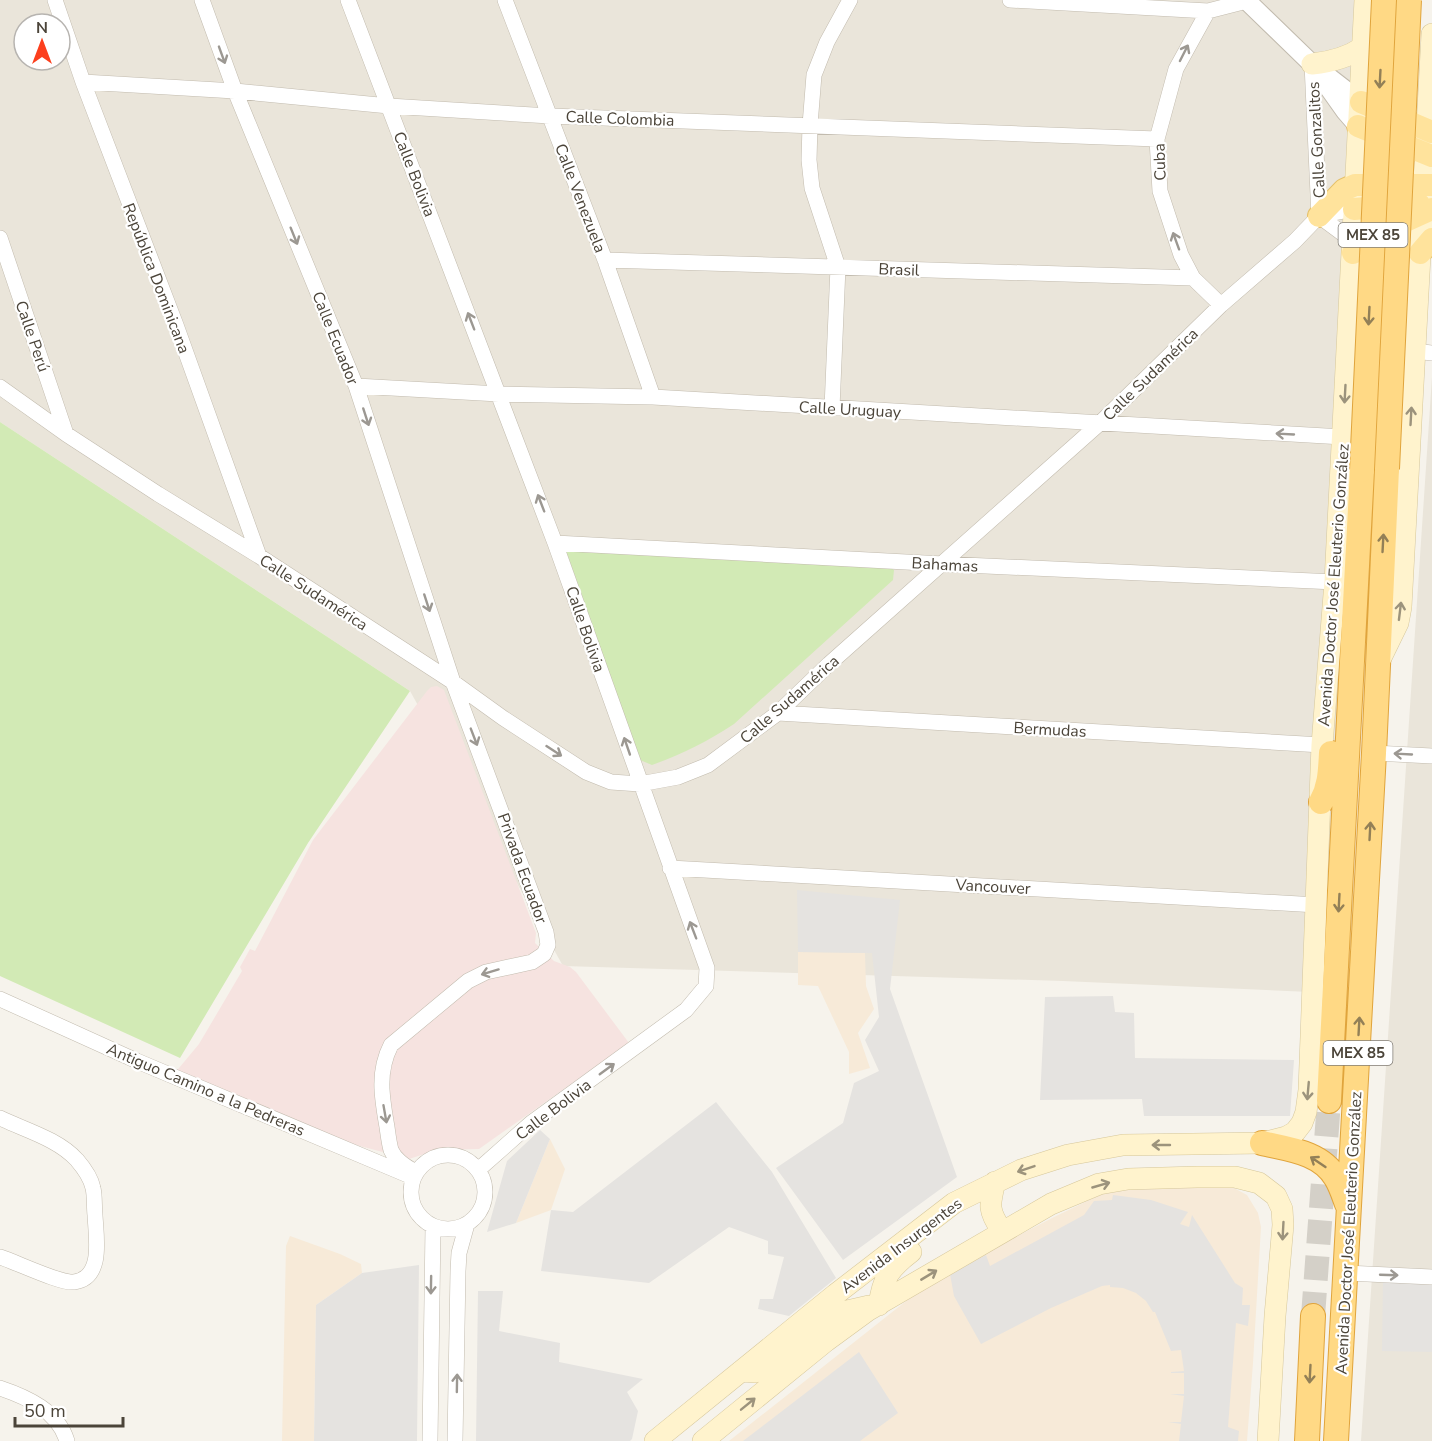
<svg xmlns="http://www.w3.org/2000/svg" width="1432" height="1441" viewBox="0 0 1432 1441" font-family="'Nunito Sans',sans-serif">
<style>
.residential{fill:#eae5da;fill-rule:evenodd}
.commercial{fill:#f7ead8}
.medical{fill:#f6e3e0}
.green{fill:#d2eab5}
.parking{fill:#e5e3e0}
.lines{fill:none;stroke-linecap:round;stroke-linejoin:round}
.trunk-tunnel{stroke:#d4d0c8;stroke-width:24;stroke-dasharray:24 12;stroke-linecap:butt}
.minor-casing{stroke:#c2bbae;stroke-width:16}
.tertiary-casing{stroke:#c2bbae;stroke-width:20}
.secondary-casing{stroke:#d6c79b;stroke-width:22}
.primary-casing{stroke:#e6c16a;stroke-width:24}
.trunk-casing{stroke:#e0a43c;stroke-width:26}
.minor{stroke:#fff;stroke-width:15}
.tertiary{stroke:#fff;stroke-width:18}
.secondary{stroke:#fff3cd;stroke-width:21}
.primary{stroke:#ffe39c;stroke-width:22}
.trunk{stroke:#ffd985;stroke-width:24}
.trunk-bridge-casing{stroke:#e0a43c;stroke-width:26;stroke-linecap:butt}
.trunk-bridge{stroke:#ffd985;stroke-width:24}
.oneway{stroke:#9c9892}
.oneway2{stroke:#938057}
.oneway3{stroke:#9c937c}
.labels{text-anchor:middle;stroke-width:4.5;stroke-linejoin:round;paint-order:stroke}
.shield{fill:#fff;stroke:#817c74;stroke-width:1.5}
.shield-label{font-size:15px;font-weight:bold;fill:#4b4439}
.street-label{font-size:16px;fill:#4b4439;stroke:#fff}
</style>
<rect width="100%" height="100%" fill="#f6f3ec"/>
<path class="residential" d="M0 0H1375L1333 993 1063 981 563 966 410 691 0 422ZM24 24H60V60H24Z
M1432 377V1441H1361Z"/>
<path class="commercial" d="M798 952 865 953 866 986 874 1009 858 1033 870 1068 849 1074V1052L818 986 798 985Z
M550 1139 565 1169 551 1210 516 1223Z
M1153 1186 1234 1188 1247 1195 1258 1213 1261 1227 1253 1363 1247 1441H729L934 1279 1054 1217 1102 1194Z
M290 1236 340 1254 361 1264 362 1273 316 1305 314 1441H282L286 1246Z"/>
<path class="medical" d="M437 686 444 690 536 933 535 943 554 961 570 967 576 972 629 1043 479 1149 437 1150 409 1159 341 1141 174 1074 199 1044 242 971 240 967 250 949 255 951 313 840 427 691 431 687Z"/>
<path class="green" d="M0 422 410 691 308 843 180 1058 0 976Z
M574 548 886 565 894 570 893 580 734 724C707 742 682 754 652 765L640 760 566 551Z"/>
<path class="parking" d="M797 890 900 900 890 989 957 1177 843 1260 776 1168 843 1123 854 1083 879 1071 865 1040 879 1017 872 953 798 952Z
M1113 996 1115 1012 1134 1013 1135 1058 1294 1060 1290 1116H1144L1142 1099 1040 1100 1045 997Z
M716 1102 772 1172 836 1278 789 1316 758 1309 760 1299H773L784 1257 768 1254V1241L729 1227 649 1283 541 1271 551 1210 573 1212Z
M540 1130 550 1139 516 1223 487 1232 507 1161Z
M1113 1195 1151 1200 1188 1212 1180 1224 1189 1227 1192 1215 1235 1283 1243 1288 1242 1305H1250L1248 1326 1236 1323 1228 1427 1239 1431 1238 1441H1179L1181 1424 1168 1422H1181L1184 1396 1170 1394H1184V1373H1171V1372L1184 1371 1181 1350 1171 1351 1155 1312H1153L1146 1301 1136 1293 1123 1288 1110 1287V1285L1102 1286 1051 1308 981 1344 954 1296 950 1274 986 1255 990 1266 1084 1215 1094 1201 1112 1200Z
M419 1265 417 1441H314L316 1305 362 1273Z
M1383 1280 1432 1285V1352L1382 1351Z
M478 1291H503L499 1331 560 1343 559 1362 643 1379 627 1392 638 1411 632 1439 630 1441H476Z
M859 1352 898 1413 860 1441H743Z"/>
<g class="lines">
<path class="trunk-tunnel" d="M1313 1316 1329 1101"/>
<defs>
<path id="minor" d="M55 0 83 82 176 325 259 556
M202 0 235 91 356 386 453 682 546 932 548 945 544 954 532 962 486 972 468 981 391 1045C377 1072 382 1098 387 1127 388 1134 389 1143 391 1150 396 1161 406 1166 415 1172
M348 0 555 543 707 968 706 986 686 1010 531 1123 478 1170
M505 0 605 260 653 397
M1010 0 1208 11 1247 1
M1208 11 1176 69 1157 139 1160 191 1181 255 1193 278 1221 305
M1312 64 1319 216
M83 82 235 91 389 106 550 116 1157 139
M1319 216 1354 242
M0 238 66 434
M605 260 1193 278
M1415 351 1432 353
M356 386 499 394 653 397 1343 437
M0 387 66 434 158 494 259 556 453 682 503 718 586 772 611 782 640 784 678 777 708 765 778 713 829 664 1099 424 1221 305 1295 241 1319 216 1354 209
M832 408 838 267 812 188 809 160 810 125 814 75 827 42 850 0
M555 543 943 564 1335 582
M778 713 1322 745
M1374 753 1432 756
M670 868 1317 905
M0 999 137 1061 410 1176
M0 1118C25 1130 58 1139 77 1160 83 1167 91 1178 93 1188 95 1196 94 1207 95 1215 96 1237 104 1278 74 1282 61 1284 16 1262 0 1257
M411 1192a37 37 0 1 1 74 0a37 37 0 1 1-74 0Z
M1346 1273 1432 1277
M0 1388C27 1397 58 1411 67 1441
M430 1441 433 1227
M455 1441 458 1271 459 1253 467 1224"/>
<path id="tertiary" d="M1246 0 1312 64 1361 102
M1323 80 1345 111 1358 126"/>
<path id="secondary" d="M1312 64C1331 62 1347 58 1363 47
M1378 664 1398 623 1401 607 1432 34
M995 1182C989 1205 988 1211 1002 1231
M879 1305C883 1277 890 1268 911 1252
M741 1371 755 1372 770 1367 834 1314 869 1306
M655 1441 836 1294 954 1203 1021 1170 1068 1155 1123 1145 1262 1143 1286 1137 1295 1132 1302 1123 1306 1112 1309 1090 1322 745 1335 582 1365 0
M703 1441 826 1341 867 1311 1051 1204 1099 1184 1128 1179 1197 1177H1235L1259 1183 1276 1196 1282 1209 1283 1225 1275 1316 1268 1441"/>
<path id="primary" d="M1361 102 1432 132
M1358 126 1432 156
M1354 209 1419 204
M1319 216 1344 190 1355 185H1432
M1353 253 1401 223 1432 209
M1420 253 1432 239"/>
<path id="trunk" d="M1321 802C1330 786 1330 770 1331 753
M1329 1101 1362 470
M1262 1143C1288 1149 1321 1152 1336 1178 1341 1186 1344 1196 1347 1204
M1307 1441 1313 1316
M1336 1441 1374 753 1387 469"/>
</defs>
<use href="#minor" class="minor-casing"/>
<use href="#tertiary" class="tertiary-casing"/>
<use href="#secondary" class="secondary-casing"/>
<use href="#primary" class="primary-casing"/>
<use href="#trunk" class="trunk-casing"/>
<use href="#minor" class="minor"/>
<use href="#tertiary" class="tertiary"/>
<use href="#secondary" class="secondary"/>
<use href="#primary" class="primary"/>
<use href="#trunk" class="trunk"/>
<defs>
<path id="trunk-bridge" d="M1387 469 1409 0
M1362 470 1384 0"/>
</defs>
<use href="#trunk-bridge" class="trunk-bridge-casing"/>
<use href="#trunk-bridge" class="trunk-bridge"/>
</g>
<defs><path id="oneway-shaft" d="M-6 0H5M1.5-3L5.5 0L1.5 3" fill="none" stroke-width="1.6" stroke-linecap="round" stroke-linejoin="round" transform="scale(1.5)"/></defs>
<g class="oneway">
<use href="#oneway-shaft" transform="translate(1184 53) rotate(-63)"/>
<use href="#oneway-shaft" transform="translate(222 55) rotate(70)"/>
<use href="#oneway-shaft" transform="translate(294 236) rotate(68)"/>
<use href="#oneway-shaft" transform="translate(1176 241) rotate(-110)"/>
<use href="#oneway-shaft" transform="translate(471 321) rotate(-111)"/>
<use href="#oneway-shaft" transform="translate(366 417) rotate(72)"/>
<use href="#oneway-shaft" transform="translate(1285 434) rotate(-177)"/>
<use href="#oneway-shaft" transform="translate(541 503) rotate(-111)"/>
<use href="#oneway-shaft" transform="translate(427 603) rotate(72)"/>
<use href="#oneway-shaft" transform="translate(474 737) rotate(69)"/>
<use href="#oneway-shaft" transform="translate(627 746) rotate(-109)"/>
<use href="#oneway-shaft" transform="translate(554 751) rotate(33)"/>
<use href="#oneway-shaft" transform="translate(1403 754) rotate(-177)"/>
<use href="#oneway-shaft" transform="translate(693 930) rotate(-111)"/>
<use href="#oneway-shaft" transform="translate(490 972) rotate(163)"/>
<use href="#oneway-shaft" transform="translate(607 1069) rotate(-36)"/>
<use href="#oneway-shaft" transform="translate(385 1114) rotate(80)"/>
<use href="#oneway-shaft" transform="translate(1389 1275) rotate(2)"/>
<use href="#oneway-shaft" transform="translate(431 1285) rotate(91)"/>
<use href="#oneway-shaft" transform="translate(457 1383) rotate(-89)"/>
</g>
<g class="oneway2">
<use href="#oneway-shaft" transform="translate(1380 79) rotate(93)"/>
<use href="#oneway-shaft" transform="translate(1369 316) rotate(93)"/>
<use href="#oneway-shaft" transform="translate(1383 543) rotate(-87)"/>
<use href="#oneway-shaft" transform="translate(1370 831) rotate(-87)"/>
<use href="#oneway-shaft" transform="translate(1339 903) rotate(93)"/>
<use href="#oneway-shaft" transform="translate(1359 1026) rotate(-87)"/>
<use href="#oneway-shaft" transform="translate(1318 1162) rotate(-146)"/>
<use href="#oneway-shaft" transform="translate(1310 1374) rotate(93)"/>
</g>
<g class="oneway3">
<use href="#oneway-shaft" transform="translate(1345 394) rotate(93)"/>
<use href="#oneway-shaft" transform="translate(1411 416) rotate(-87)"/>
<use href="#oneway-shaft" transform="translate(1400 611) rotate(-83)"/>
<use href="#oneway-shaft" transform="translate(1308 1091) rotate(95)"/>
<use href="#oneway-shaft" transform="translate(1161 1145) rotate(180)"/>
<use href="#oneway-shaft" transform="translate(1026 1169) rotate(161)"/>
<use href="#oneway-shaft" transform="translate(1101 1185) rotate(-16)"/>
<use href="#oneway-shaft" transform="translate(1283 1231) rotate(93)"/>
<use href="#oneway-shaft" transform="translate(929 1275) rotate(-31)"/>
<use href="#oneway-shaft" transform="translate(748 1404) rotate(-39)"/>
</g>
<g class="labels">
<g class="shield">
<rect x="1338.5" y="223" width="69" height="24" rx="4.5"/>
<rect x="1323.5" y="1041" width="69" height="24" rx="4.5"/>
</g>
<g class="shield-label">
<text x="1373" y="240">MEX 85</text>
<text x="1358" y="1058">MEX 85</text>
</g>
<g class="street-label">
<text transform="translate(620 118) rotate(2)" y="6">Calle Colombia</text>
<text transform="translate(1316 140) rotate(-93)" y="6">Calle Gonzalitos</text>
<text transform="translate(1159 162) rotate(-92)" y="6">Cuba</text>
<text transform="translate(415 174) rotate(69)" y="6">Calle Bolivia</text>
<text transform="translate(581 198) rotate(69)" y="6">Calle Venezuela</text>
<text transform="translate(899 269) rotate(2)" y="6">Brasil</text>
<text transform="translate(157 278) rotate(69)" y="6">República Dominicana</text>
<text transform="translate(33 336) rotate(71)" y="6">Calle Perú</text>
<text transform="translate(336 338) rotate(68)" y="6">Calle Ecuador</text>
<text transform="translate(1150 374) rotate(-44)" y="6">Calle Sudamérica</text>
<text transform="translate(850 409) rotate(3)" y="6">Calle Uruguay</text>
<text transform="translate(945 564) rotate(3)" y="6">Bahamas</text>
<text transform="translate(1333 585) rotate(-86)" y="6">Avenida Doctor José Eleuterio González</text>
<text transform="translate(314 592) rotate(33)" y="6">Calle Sudamérica</text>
<text transform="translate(586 629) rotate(71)" y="6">Calle Bolivia</text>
<text transform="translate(789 699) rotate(-41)" y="6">Calle Sudamérica</text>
<text transform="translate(1050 729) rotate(3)" y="6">Bermudas</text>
<text transform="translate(523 868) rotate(70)" y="6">Privada Ecuador</text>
<text transform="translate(993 886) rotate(3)" y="6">Vancouver</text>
<text transform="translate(206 1089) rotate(23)" y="6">Antiguo Camino a la Pedreras</text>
<text transform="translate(553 1109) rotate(-37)" y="6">Calle Bolivia</text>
<text transform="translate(1348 1233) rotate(-87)" y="6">Avenida Doctor José Eleuterio González</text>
<text transform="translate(901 1245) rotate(-37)" y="6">Avenida Insurgentes</text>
</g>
</g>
<g transform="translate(42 42)"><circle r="28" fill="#ffffff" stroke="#b7b4b0" stroke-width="1.5"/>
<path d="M0-4.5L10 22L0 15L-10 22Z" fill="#fc3f1d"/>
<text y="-9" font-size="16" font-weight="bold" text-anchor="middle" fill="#4b4439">N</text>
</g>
<path d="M15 1417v9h108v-9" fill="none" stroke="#4b4439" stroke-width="3"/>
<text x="24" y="1417" font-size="18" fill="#4b4439" stroke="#ffffff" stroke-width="4.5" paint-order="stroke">50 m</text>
</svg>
